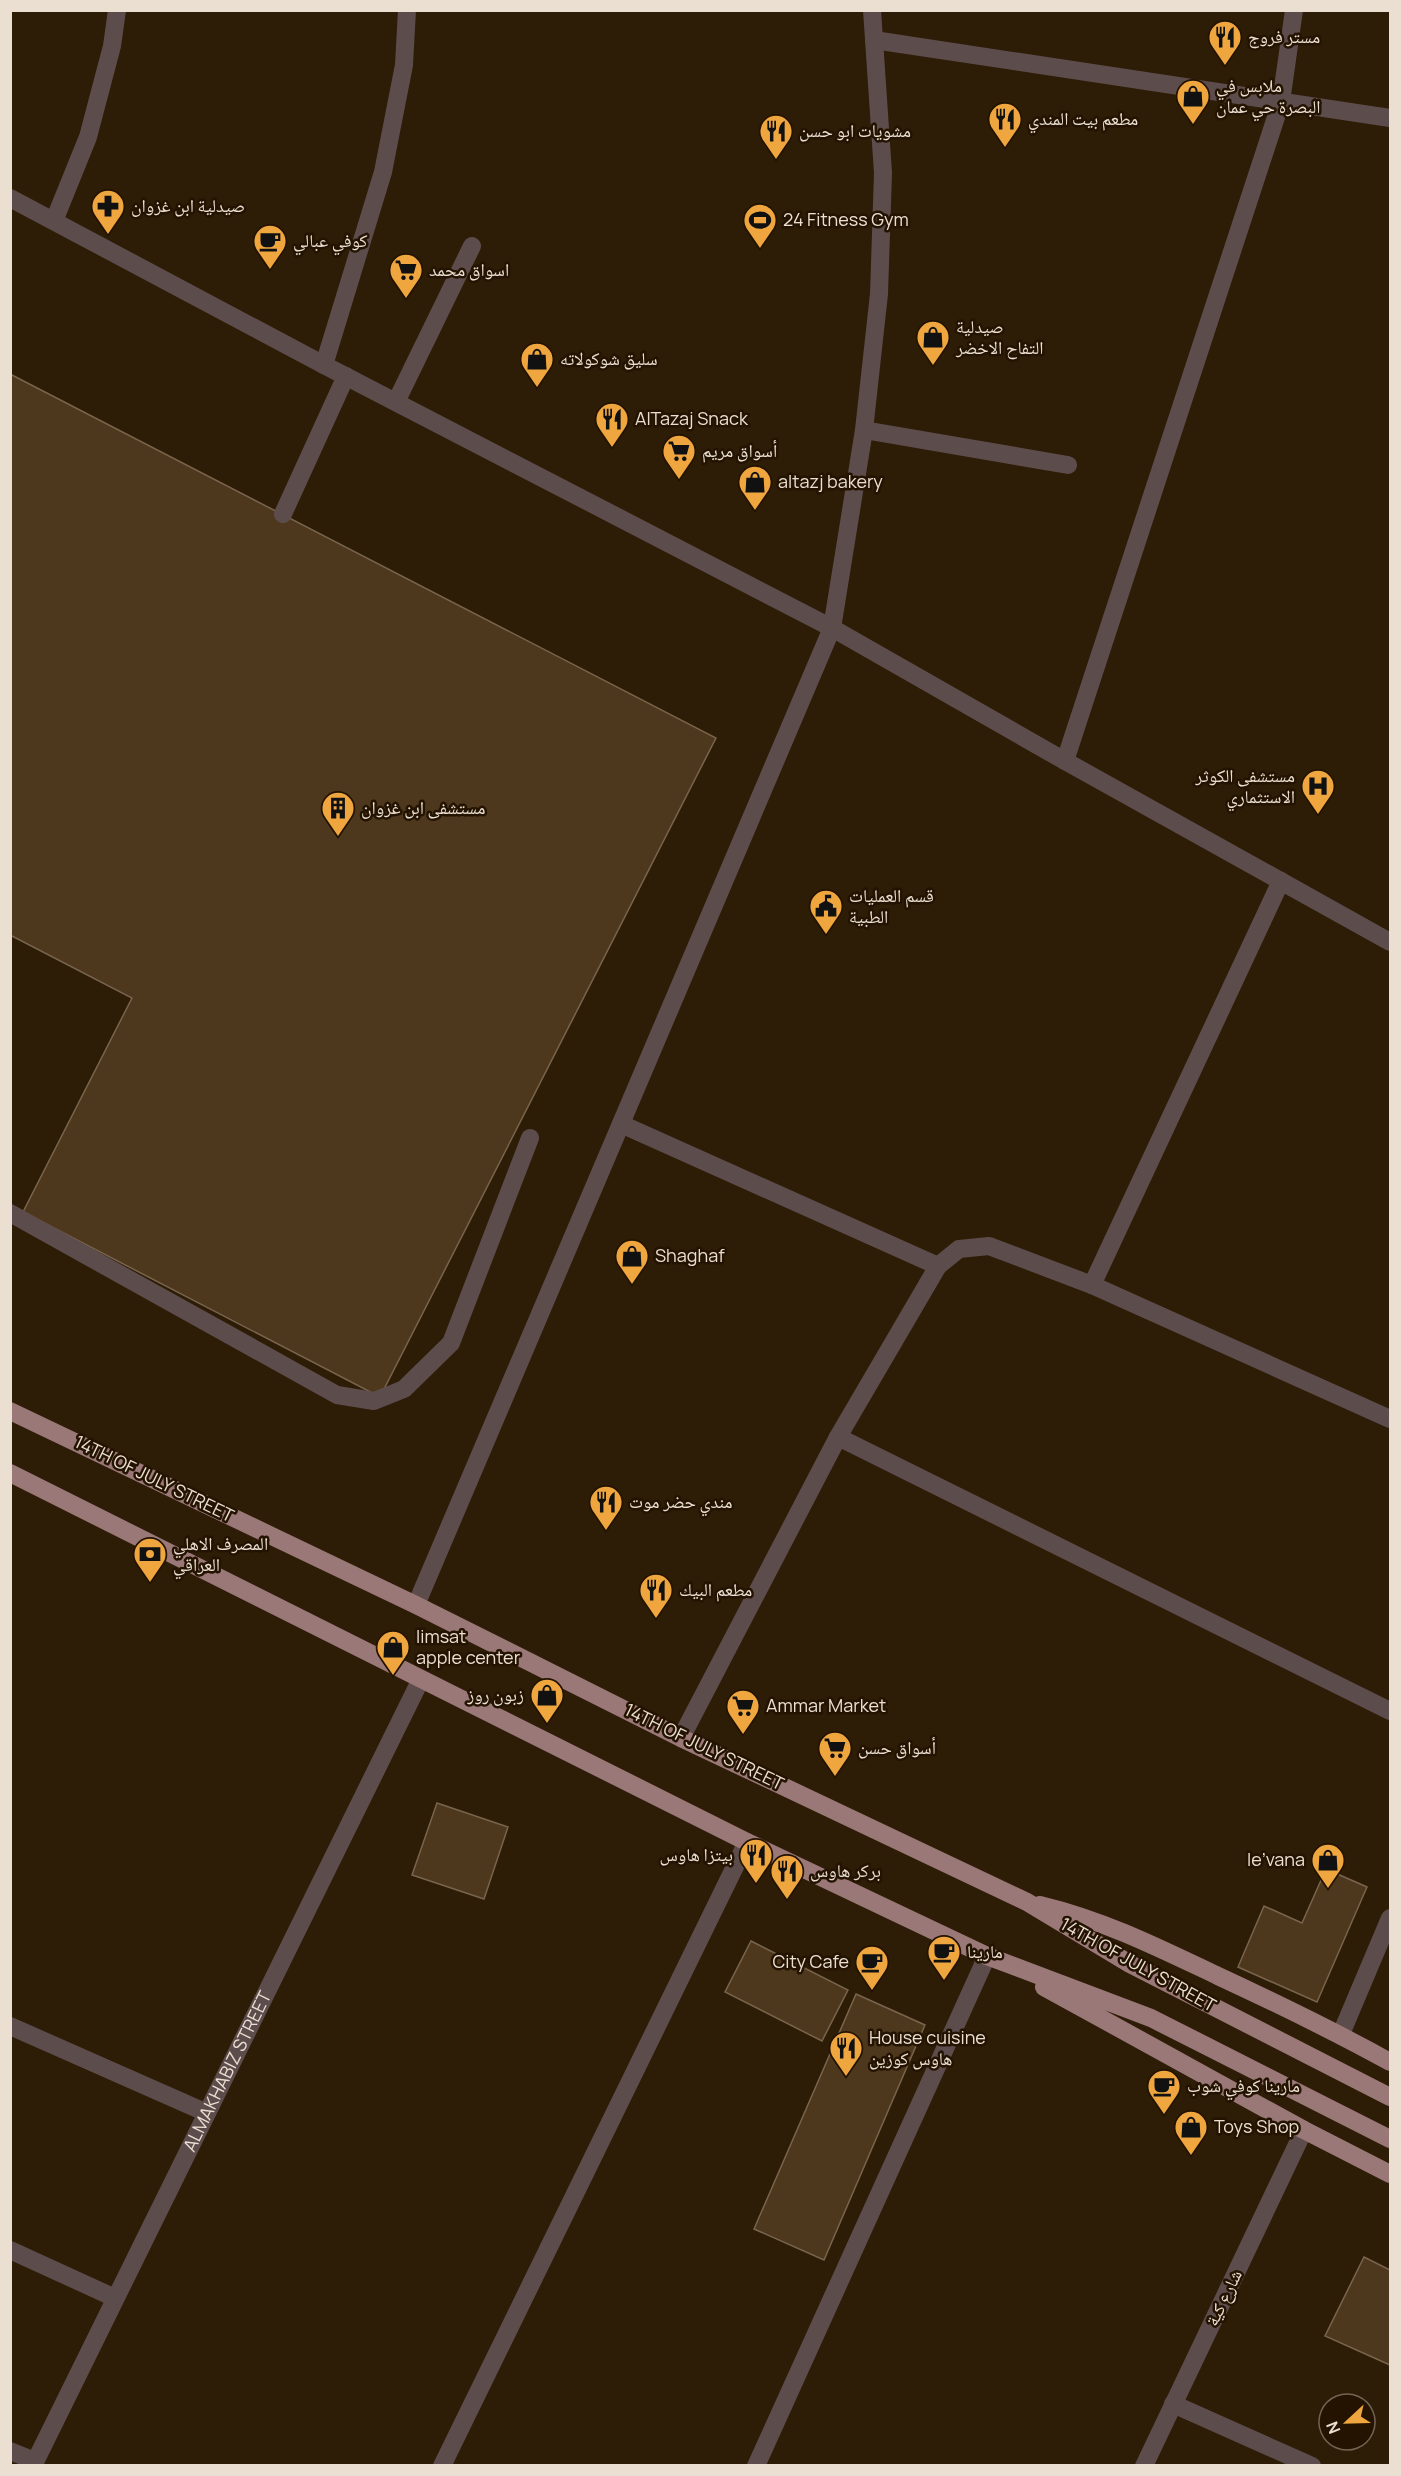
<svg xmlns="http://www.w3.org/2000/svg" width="1401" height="2476" viewBox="0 0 1401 2476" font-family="Manrope,'Noto Naskh Arabic',sans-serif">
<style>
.building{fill:#4e381d;stroke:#79644d;stroke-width:1.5}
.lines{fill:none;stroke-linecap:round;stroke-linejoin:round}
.minor{stroke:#5d4c4c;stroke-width:18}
.major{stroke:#9b7878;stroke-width:18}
.labels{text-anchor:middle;stroke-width:5;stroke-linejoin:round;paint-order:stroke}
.poi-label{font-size:18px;fill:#ebdfd2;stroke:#231300;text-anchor:start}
.street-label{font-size:18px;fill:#ebdfd2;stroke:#231300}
</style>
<rect width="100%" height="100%" fill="#2d1c06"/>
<path class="building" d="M10 374 716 738 380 1397 23 1212 132 998 10 935Z
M437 1803 508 1827 484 1899 412 1875Z
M1326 1869 1367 1887 1317 2002 1238 1967 1264 1906 1302 1923Z
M751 1941 848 1990 822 2041 725 1992Z
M856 1994 925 2025 824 2260 754 2229Z
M1364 2257 1390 2270V2365L1325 2336Z"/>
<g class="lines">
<g class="minor">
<path d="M874 40 1390 118"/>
<path d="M10 198 324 365 832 628 1065 761 1390 942"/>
<path d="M54 221 88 137 112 46 117 10"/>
<path d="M324 365 383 172 404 65 407 10"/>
<path d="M396 402 472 246"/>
<path d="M864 430 1068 465"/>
<path d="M283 514 346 376"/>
<path d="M1065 761 1281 102 1294 10"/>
<path d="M621 1124 938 1266"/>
<path d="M10 1213 337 1395 374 1401 404 1389 451 1343 530 1138"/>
<path d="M1092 1285 1281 881"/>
<path d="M838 1437 1390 1711"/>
<path d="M416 1605 832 628 864 430 879 294 883 173 872 10"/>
<path d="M681 1738 838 1437 938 1266 959 1249 989 1246 1092 1285 1390 1419"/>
<path d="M10 2026 207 2113"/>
<path d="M1341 2034 1390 1918"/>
<path d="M10 2250 115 2298"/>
<path d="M1173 2404 1312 2466"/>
<path d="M10 2451 35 2461"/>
<path id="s1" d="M33 2466 421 1679"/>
<path d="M442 2466 747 1842"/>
<path d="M756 2466 987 1956"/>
<path d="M1144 2466 1304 2130"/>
</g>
<path class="major" d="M10 1411 416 1605 681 1738 1027 1902 1130 1964 1390 2097
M10 1473 747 1842 987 1956 1151 2018 1390 2139
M1040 1905C1103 1920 1159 1948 1218 1976 1276 2003 1334 2031 1390 2062
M1044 1987 1304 2130 1390 2174"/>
</g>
<defs>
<symbol id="restaurant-pin" viewBox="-11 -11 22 30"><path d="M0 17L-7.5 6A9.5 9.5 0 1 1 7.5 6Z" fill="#f0a63f" stroke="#231300"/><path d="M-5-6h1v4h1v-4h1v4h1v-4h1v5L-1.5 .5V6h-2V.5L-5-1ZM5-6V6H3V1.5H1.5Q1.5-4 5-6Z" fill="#111"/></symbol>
<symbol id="shop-pin" viewBox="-11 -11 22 30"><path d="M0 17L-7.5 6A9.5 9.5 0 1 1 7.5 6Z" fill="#f0a63f" stroke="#231300"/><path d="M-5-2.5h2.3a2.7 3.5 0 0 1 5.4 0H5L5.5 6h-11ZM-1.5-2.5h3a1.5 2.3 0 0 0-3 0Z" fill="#111"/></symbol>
<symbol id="pharmacy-pin" viewBox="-11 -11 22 30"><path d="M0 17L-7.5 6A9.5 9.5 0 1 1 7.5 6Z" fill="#f0a63f" stroke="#231300"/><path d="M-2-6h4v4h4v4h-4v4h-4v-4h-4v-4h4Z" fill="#111"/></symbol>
<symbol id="stadium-pin" viewBox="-11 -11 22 30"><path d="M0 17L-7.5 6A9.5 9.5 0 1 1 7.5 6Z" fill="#f0a63f" stroke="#231300"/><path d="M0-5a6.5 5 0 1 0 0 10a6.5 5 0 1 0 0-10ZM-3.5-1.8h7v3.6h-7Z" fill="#111"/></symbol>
<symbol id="cafe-pin" viewBox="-11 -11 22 30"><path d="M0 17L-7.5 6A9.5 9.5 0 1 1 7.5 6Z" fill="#f0a63f" stroke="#231300"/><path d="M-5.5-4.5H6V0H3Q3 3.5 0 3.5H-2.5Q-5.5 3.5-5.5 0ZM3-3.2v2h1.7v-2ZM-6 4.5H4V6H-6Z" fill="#111"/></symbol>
<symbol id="supermarket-pin" viewBox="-11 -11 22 30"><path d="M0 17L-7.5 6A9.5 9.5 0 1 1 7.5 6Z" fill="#f0a63f" stroke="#231300"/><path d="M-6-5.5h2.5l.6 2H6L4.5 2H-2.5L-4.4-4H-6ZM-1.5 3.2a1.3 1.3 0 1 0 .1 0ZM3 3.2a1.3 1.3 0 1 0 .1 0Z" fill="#111"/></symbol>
<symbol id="hospital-pin" viewBox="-11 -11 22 30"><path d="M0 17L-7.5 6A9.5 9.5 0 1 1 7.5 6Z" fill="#f0a63f" stroke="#231300"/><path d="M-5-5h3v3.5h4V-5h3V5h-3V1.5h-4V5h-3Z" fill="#111"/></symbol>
<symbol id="building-pin" viewBox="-11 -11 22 30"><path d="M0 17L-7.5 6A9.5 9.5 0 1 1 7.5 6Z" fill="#f0a63f" stroke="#231300"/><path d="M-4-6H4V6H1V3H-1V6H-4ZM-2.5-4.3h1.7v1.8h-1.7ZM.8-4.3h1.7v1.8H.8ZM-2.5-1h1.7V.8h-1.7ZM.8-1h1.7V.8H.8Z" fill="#111"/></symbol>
<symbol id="civic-pin" viewBox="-11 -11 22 30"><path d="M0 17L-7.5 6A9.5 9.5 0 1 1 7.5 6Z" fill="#f0a63f" stroke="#231300"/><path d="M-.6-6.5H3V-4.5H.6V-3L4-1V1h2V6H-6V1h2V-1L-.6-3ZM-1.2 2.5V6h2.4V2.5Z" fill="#111"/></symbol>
<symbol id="bank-pin" viewBox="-11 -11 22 30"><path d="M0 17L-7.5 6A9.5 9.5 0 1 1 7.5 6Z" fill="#f0a63f" stroke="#231300"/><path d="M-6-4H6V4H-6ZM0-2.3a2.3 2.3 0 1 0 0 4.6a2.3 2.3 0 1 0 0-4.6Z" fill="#111"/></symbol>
</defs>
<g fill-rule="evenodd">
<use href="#restaurant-pin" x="1206" y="18" width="38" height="52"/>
<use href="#shop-pin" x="1174" y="77" width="38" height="52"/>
<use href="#restaurant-pin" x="986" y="100" width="38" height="52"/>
<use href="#restaurant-pin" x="757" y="112" width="38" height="52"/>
<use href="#pharmacy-pin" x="89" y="187" width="38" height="52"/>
<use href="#stadium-pin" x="741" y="201" width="38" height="52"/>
<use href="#cafe-pin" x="251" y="222" width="38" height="52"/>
<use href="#supermarket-pin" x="387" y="251" width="38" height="52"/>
<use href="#shop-pin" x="914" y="318" width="38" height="52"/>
<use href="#shop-pin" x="518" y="340" width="38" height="52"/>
<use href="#restaurant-pin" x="593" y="400" width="38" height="52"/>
<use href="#supermarket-pin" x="660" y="432" width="38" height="52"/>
<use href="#shop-pin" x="736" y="463" width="38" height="52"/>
<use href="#hospital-pin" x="1299" y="767" width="38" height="52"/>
<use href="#building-pin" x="319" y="789" width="38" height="52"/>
<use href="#civic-pin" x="807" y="887" width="38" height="52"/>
<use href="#shop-pin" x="613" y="1237" width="38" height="52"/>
<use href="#restaurant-pin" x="587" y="1483" width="38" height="52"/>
<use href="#bank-pin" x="131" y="1535" width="38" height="52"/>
<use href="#restaurant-pin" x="637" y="1571" width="38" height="52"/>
<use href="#shop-pin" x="374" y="1628" width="38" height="52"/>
<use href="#shop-pin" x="528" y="1676" width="38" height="52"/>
<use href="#supermarket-pin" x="724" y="1687" width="38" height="52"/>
<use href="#supermarket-pin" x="816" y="1729" width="38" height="52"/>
<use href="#restaurant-pin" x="737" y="1836" width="38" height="52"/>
<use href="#shop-pin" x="1309" y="1841" width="38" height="52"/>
<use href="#restaurant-pin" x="768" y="1852" width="38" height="52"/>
<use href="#cafe-pin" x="925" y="1933" width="38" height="52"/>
<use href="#cafe-pin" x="853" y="1943" width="38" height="52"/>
<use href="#restaurant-pin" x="827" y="2029" width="38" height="52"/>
<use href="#cafe-pin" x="1145" y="2067" width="38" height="52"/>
<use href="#shop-pin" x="1172" y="2108" width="38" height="52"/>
</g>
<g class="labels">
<g class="poi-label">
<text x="1248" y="43">مستر فروج</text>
<text x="1216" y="92">ملابس في<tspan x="1216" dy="21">البصرة حي عمان</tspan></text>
<text x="1028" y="125">مطعم بيت المندي</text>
<text x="799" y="137">مشويات ابو حسن</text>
<text x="131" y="212">صيدلية ابن غزوان</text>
<text x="783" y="226">24 Fitness Gym</text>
<text x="293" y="247">كوفي عبالي</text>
<text x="429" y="276">اسواق محمد</text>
<text x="956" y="333">صيدلية<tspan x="956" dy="21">التفاح الاخضر</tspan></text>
<text x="560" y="365">سليق شوكولاته</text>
<text x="635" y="425">AlTazaj Snack</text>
<text x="702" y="457">أسواق مريم</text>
<text x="778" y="488">altazj bakery</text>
<text x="1295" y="782" text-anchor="end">مستشفى الكوثر<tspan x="1295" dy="21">الاستثماري</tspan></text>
<text x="361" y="814">مستشفى ابن غزوان</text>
<text x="849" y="902">قسم العمليات<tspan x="849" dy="21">الطبية</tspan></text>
<text x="655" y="1262">Shaghaf</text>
<text x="629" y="1508">مندي حضر موت</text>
<text x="173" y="1550">المصرف الاهلي<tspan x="173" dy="21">العراقي</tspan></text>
<text x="679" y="1596">مطعم البيك</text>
<text x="416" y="1643">limsat<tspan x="416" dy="21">apple center</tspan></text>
<text x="524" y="1701" text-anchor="end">زبون روز</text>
<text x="766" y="1712">Ammar Market</text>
<text x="858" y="1754">أسواق حسن</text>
<text x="733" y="1861" text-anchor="end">بيتزا هاوس</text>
<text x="1305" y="1866" text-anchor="end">le’vana</text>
<text x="810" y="1877">بركر هاوس</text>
<text x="967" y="1958">مارينا</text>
<text x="849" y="1968" text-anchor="end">City Cafe</text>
<text x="869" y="2044">House cuisine<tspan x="869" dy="21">هاوس كوزين</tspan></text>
<text x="1187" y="2092">مارينا كوفي شوب</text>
<text x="1214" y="2133">Toys Shop</text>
</g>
<g class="street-label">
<text transform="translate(154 1479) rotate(26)" y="6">14TH OF JULY STREET</text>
<text transform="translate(704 1747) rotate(26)" y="6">14TH OF JULY STREET</text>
<text transform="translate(1138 1965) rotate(29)" y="6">14TH OF JULY STREET</text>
<text dy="6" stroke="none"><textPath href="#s1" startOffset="440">ALMAKHABIZ STREET</textPath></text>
<text transform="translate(1224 2298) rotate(-64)" y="6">شارع كية</text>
</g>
</g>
<rect width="1401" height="2476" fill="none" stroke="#ebdfd2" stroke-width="24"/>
<g transform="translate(1347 2422) rotate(248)"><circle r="28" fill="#231300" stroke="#736554" stroke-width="1.5"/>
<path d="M0-4.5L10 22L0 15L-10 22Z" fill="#f0a63f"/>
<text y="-9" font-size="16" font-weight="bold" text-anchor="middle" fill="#ebdfd2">N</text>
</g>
</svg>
